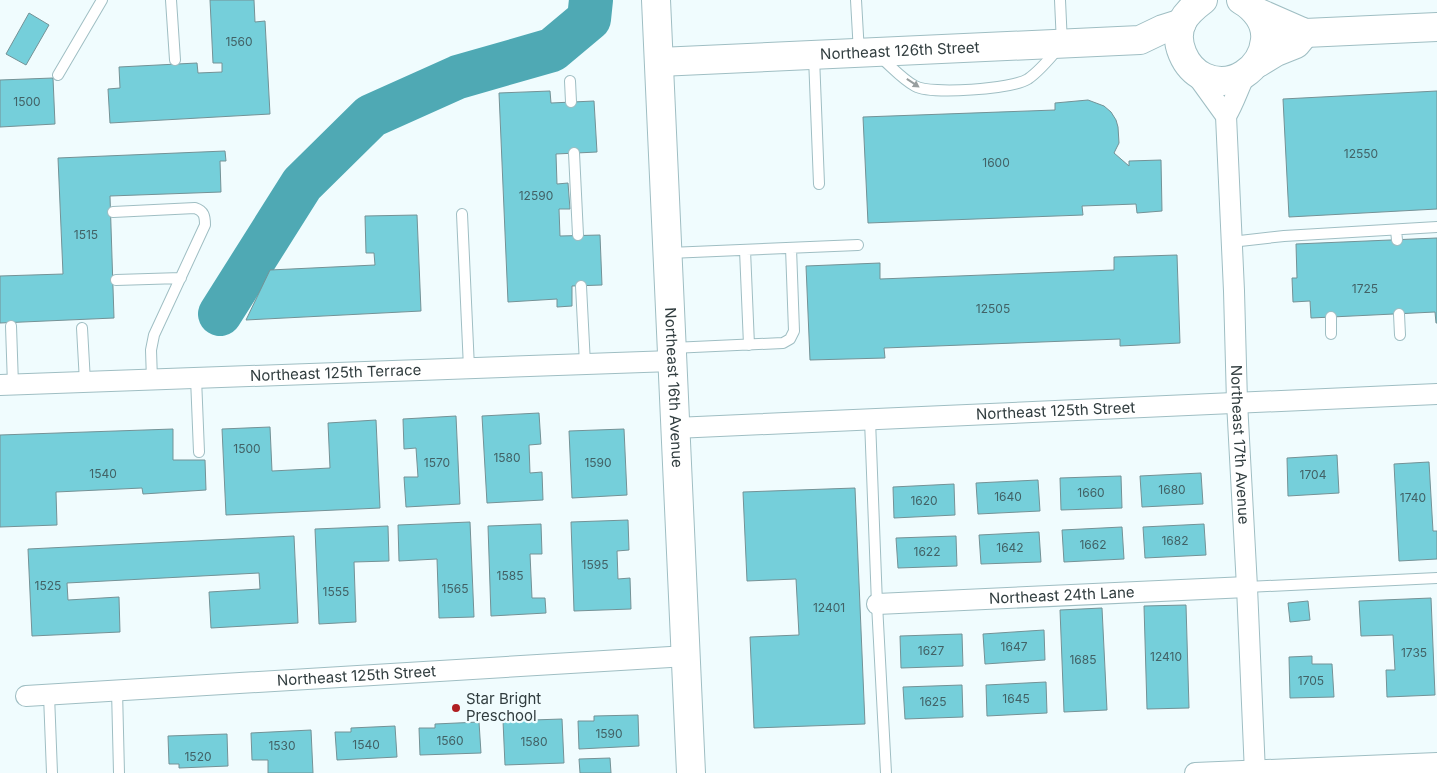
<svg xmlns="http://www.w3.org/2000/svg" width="1437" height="773" viewBox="0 0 1437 773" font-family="Inter,sans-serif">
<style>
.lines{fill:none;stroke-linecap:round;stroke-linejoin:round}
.river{stroke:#4fa9b4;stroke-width:44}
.building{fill:#75cfda;stroke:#749296}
.lane-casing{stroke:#9fbec3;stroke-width:12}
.street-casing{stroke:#9fbec3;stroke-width:22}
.secondary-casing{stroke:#9fbec3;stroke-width:30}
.lane{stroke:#fff;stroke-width:10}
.street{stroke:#fff;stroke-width:20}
.secondary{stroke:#fff;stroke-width:28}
.oneway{fill:#989e9f}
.poi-dot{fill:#b01f22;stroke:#f0fcfe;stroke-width:2}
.labels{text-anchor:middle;stroke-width:4.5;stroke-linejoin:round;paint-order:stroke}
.number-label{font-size:12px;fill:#426266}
.street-label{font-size:15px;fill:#313d3f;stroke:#f0fcfe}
.poi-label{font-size:15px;fill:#313d3f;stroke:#f0fcfe;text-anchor:start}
</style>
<rect width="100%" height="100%" fill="#f0fcfe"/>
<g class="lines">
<path class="river" d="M220 314 302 184 371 116 458 77 552 50 589 19 591 0"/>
</g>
<path class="building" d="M210 0H254L255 22 265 21 270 114 110 123 108 89 120 88 119 67 197 63 198 73 222 72V63H213Z
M29 13 49 25 26 65 6 54Z
M53 78 55 124 0 127V80Z
M550 91 551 103 594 101 597 152 556 154 557 184 568 183 570 209H559L560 236 600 235 602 285 572 286V306L557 307V299L508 302 499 93Z
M1437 91V209L1289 217 1283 99Z
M1088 100 1104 106 1111 112 1116 120 1118 127 1119 143 1114 153 1129 166V161L1161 160 1162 211 1137 213 1136 204 1082 206 1083 215 868 223 863 117 1055 110V103Z
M225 151 226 161H220L221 192 110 196 114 318 0 323V276L63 274 58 158Z
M417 215 421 311 246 320 270 270 375 265 374 253H366L365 216Z
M1437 238V323H1436L1435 312 1311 318 1310 301 1293 302 1292 278H1297L1296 244Z
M1177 255 1180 343 1120 346V339L884 348 885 358 810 360 806 266 880 263V279L1114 270V257Z
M539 413 541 444 529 445 530 473 542 472 543 500 487 503 482 416Z
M456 416 460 504 406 507 404 477H418L416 448 404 449 403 419Z
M376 420 380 508 226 515 222 429 270 427 272 471 330 468 328 423Z
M173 429V460H205L206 490 143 494 142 488 56 492 57 525 0 527V435Z
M624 429 627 495 572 498 569 431Z
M1337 455 1339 493 1288 496 1287 458Z
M1429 462 1433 531H1437V559L1399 561 1394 464Z
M1201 473 1203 504 1142 507 1140 476Z
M1121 476 1122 508 1061 510 1060 478Z
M1038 480 1040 511 978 514 976 483Z
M954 484 955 515 894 518 893 487Z
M855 488 865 724 754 728 750 637 799 635 796 579 747 581 743 492Z
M628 520 629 550 617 551 618 579 630 578 631 609 574 611 571 522Z
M470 522 474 617 439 618 437 559 399 561 398 525Z
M541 524 542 554H530L532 598H545L546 613 491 616 488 526Z
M1204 524 1206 555 1145 558 1143 527Z
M388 526 389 561 354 562 356 622 319 624 315 529Z
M1122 527 1124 559 1064 562 1062 530Z
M1039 532 1041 562 981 564 979 535Z
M294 536 298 623 211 628 209 592 260 589 259 573 67 583 68 600 119 597 120 632 32 636 28 549Z
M956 536 957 566 898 568 896 538Z
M1431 598 1435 695 1387 697 1386 670H1395L1393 635 1361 636 1359 601Z
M1308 601 1310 620 1290 622 1288 603Z
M1186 605 1189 708 1147 709 1144 606Z
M1102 608 1107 710 1064 712 1060 610Z
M1044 630 1045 660 985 664 983 634Z
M962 634 963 666 901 668 900 636Z
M1312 656V664H1332L1334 697 1290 698 1289 657Z
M1046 682 1047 713 987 716 986 685Z
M962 685 963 717 905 719 903 687Z
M638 715 639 746 579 749 578 721H594V716Z
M562 719 564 763 505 765 503 721Z
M479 722 481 753 420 755 419 728H435V724Z
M395 726 397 757 337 760 335 732H351V728Z
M311 730 313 773H268V760H252L251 733Z
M227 734 228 766 179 768V764H169L168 736Z
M610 758 611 773H580L579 759Z"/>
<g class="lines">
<defs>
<path id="lane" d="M171 0 175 60
M856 0 859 53
M814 57 819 184
M880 57C891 66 902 79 915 86 931 95 1012 89 1028 79 1041 70 1052 56 1062 44L1060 0
M58 75 102 0
M570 81 571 102
M574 153 578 235
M113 212 195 208C204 211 205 216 205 225L154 335 151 350 152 380
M462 214 469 368
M1396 230 1397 240
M1231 242 1284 236 1437 227
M745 250 749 345
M669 253 858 245
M116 280 181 278
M581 286 585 364
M1399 314 1400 335
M1331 317V334
M11 326 13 385
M82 328 85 382
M672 348 783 343 790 339 794 331 791 248
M196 378 199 452
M870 420 877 604 886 773
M1247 587 1437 578
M117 690 119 773
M49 695 52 773"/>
<g id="street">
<path id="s1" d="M1195 73 1226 116 1234 291 1237 402 1247 587 1255 773"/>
<path d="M1226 116C1234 103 1238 89 1245 75"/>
<path id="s2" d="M0 385 672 361"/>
<path id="s3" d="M675 428 1437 394"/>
<path id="s4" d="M877 604 1247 587"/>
<path id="s5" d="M26 696 687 656"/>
<path d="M1195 773 1437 763"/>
</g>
<g id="secondary">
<path id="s6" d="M656 0 691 773"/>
<path d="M1203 0C1195 6 1187 12 1182 22 1173 42 1185 68 1204 77 1232 90 1262 69 1265 40 1267 23 1255 8 1241 0"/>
<path d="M1257 12 1305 33 1437 27"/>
<path id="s7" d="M659 62 1140 40 1163 29 1182 23"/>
<path d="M1258 63 1276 52 1296 44 1305 33"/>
</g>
</defs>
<use href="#lane" class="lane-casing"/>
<use href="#street" class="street-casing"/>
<use href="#secondary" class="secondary-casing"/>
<use href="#lane" class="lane"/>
<use href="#street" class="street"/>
<use href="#secondary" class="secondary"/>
</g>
<defs><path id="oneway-solid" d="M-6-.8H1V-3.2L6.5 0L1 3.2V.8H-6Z" transform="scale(1.25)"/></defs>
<use class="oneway" href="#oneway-solid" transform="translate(913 83) rotate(34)"/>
<circle class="poi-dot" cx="456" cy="708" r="5"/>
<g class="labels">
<g class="number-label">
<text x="239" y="46">1560</text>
<text x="27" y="106">1500</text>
<text x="1361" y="158">12550</text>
<text x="996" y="167">1600</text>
<text x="536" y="200">12590</text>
<text x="86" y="239">1515</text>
<text x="1365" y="293">1725</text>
<text x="993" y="313">12505</text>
<text x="247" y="453">1500</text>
<text x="507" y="462">1580</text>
<text x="437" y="467">1570</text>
<text x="598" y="467">1590</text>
<text x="103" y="478">1540</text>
<text x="1313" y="479">1704</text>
<text x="1172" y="494">1680</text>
<text x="1091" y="497">1660</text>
<text x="1008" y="501">1640</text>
<text x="1413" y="502">1740</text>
<text x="924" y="505">1620</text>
<text x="1175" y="545">1682</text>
<text x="1093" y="549">1662</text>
<text x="1010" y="552">1642</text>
<text x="927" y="556">1622</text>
<text x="595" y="569">1595</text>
<text x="510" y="580">1585</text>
<text x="48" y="590">1525</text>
<text x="455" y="593">1565</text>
<text x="336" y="596">1555</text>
<text x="829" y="612">12401</text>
<text x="1014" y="651">1647</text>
<text x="931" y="655">1627</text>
<text x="1414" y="657">1735</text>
<text x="1166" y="661">12410</text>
<text x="1083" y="664">1685</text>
<text x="1311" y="685">1705</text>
<text x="1016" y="703">1645</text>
<text x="933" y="706">1625</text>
<text x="609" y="738">1590</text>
<text x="450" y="745">1560</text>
<text x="534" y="746">1580</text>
<text x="366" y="749">1540</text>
<text x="282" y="750">1530</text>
<text x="198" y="761">1520</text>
</g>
<g class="street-label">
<text dy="5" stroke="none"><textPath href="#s7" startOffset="241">Northeast 126th Street</textPath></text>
<text dy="5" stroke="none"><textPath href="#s2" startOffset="336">Northeast 125th Terrace</textPath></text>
<text dy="5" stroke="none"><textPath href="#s6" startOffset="388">Northeast 16th Avenue</textPath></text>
<text dy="5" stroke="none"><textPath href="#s3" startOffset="381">Northeast 125th Street</textPath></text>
<text dy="5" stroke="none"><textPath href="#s1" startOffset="382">Northeast 17th Avenue</textPath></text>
<text dy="5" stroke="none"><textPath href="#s4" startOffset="185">Northeast 24th Lane</textPath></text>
<text dy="5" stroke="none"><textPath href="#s5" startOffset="331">Northeast 125th Street</textPath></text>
</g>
<g class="poi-label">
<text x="466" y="704">Star Bright<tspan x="466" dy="17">Preschool</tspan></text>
</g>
</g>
</svg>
